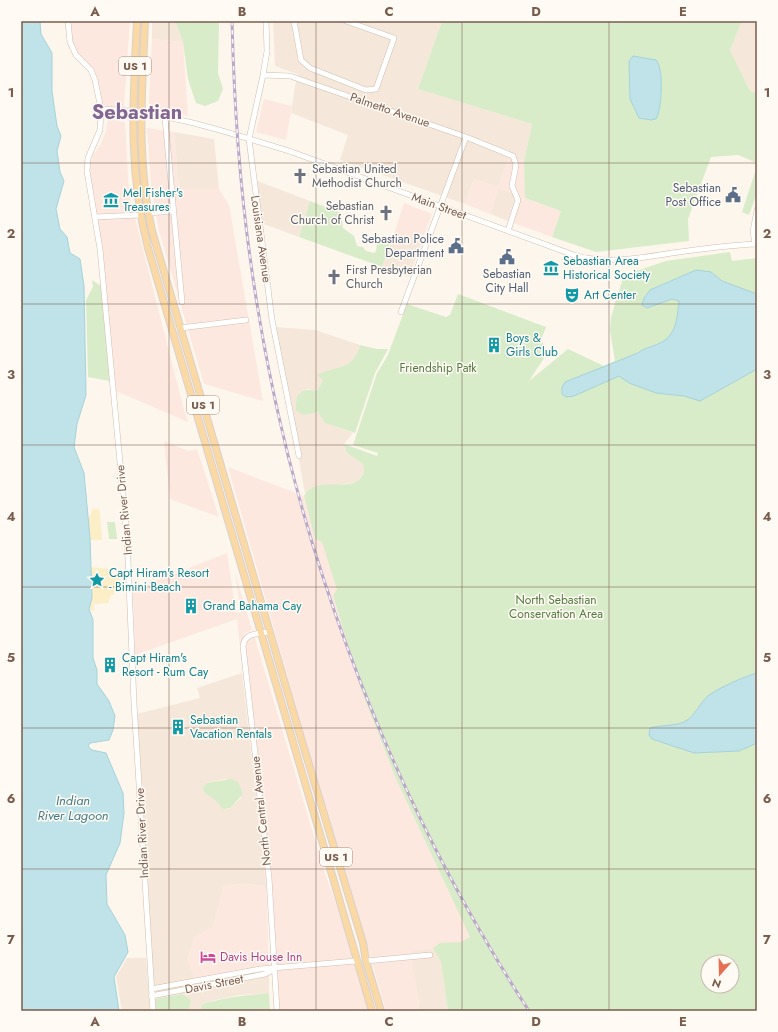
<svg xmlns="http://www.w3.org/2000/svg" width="778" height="1032" viewBox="0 0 778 1032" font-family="Jost,sans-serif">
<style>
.residential{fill:#f5e8da;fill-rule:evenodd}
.commercial{fill:#fde8e0}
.green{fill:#d8ecc9;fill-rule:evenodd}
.sand{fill:#fcefc7}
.water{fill:#bfe3e8;stroke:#a5d3da}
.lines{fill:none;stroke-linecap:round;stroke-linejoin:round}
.minor-casing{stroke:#d1beb0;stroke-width:6}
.major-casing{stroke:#dad1cd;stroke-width:8}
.minor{stroke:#fff;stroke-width:5}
.major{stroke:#fbd9a5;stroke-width:6}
.rail-casing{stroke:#b9a8c9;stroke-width:3}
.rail{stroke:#fffaf3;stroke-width:1.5;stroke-dasharray:4.5;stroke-linecap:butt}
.grid{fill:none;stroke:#7a5c4d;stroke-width:1;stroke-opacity:0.55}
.labels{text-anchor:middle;stroke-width:3;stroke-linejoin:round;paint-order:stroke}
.shield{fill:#fffaf3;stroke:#a28b7f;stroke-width:1}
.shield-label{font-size:11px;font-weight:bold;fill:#7a5c4d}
.street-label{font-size:12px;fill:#7a5c4d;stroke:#fffaf3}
.worship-label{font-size:12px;fill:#5b616d;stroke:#fffaf3;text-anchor:start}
.service-label{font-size:12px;fill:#4e5e75;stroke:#fffaf3;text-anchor:end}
.culture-label{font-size:12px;fill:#0d838f;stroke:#fffaf3;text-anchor:start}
.park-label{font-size:12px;fill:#537a41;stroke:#fffaf3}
.hotel-label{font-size:12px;fill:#b23c85;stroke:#fffaf3;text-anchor:start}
.water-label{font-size:13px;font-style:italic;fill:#437c86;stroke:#fffaf3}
.town-label{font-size:20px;font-weight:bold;fill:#846695;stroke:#fffaf3}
.neatline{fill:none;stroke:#7a5c4d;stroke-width:1.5}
.grid-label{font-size:13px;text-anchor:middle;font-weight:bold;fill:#7a5c4d}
</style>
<rect width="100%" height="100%" fill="#fdf6ec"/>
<path class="residential" d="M152 21H175L183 42 152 39Z
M273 21H442L418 89 532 124 524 161 509 156 498 188 516 194 508 221 490 214 498 188 474 179 465 204 340 160 348 135 291 113 297 74 275 66Z
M742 21H757V93L750 91 730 50Z
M174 132 214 139 219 189H179Z
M255 180 310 201 299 237 261 223Z
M394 234 421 244 409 277 382 267Z
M276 327 315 330 360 345 354 360 344 366 318 375 323 380 317 391 308 389 299 393 318 412 326 423 353 433 344 444 347 453 363 464 364 473 357 482 312 489 305 494Z
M242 673 266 886 244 884 224 886 213 927 195 937 187 960 269 968V993L239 995 212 1001 203 1004 199 1011H189L191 1000 181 994 155 999V1011L137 714 200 698 197 688ZM226 779 241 798 228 809 219 805 207 783Z
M434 948 441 962 448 1011H416L419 1003 409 951Z
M127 958H146L150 1011H122L116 977Z"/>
<path class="commercial" d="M71 21H130L124 107H103L97 78 92 68 78 53 72 41Z
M152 39 183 42 188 116 152 108 149 103Z
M264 99 292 106 286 140 256 132Z
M108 119 125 122 129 194 183 406 188 422 116 391 102 248 89 170 93 155 101 144 106 131Z
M147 128 174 132 179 189H219L229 205 263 401 204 384 159 231 151 184Z
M509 156 524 161 525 198 561 211 552 237 508 221 516 194 498 188 490 214 465 204 474 179 498 187Z
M404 203 432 214 421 244 394 234Z
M164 441 188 451 197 449 219 517 170 499Z
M228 467 304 496 315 538 324 543 341 587 333 595 360 687 396 779 470 937 461 943H440L434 948 410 951 419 1003 416 1011H386L342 859 318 784Z
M227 553 236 613 241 612 235 573 252 630 244 634 240 646 266 879 269 968 196 980 187 960 195 937 213 927 224 886 244 884 266 886 237 619 135 655 133 590Z
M254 635 325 873 349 941 368 1011H276L271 878 245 646 246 640Z"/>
<path class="green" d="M175 21H219L218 73 223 89 218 101 205 106 196 103 188 79 183 42Z
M442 21H742L730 50 750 91 757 93V163L738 155 711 157 688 219 689 241 596 252 552 237 561 211 525 198 524 161 532 124 418 89Z
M757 166V193L749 215 742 212Z
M310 201 341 213 343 228 354 236 357 246 363 247 366 251 374 253 376 251 377 243 381 239 391 241 382 267 299 237Z
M730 252 732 261 757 258V1011H448L441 962 433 948 440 943 461 942 470 937 396 779 360 687 333 595 337 590 322 542 315 539 304 496C315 477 339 489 356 482 359 481 362 476 364 473L363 464 347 453 344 444 377 456 378 453 353 445 377 373 387 357 407 304 446 317 450 315 458 294 546 327 541 340 548 352 529 381 568 349 604 366 615 361 610 330 611 317 624 275 666 261ZM708 962H732V986H708Z
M92 280 101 286 110 381 88 377 86 300 93 287Z
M360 345 377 349H388L375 373 355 433 325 423 318 412 304 415 296 411C295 394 300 387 317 391L323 380 317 375C337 365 353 371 360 345Z
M107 522H115L117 539H109Z
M231 779 238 782 243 794 230 808 224 809C220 807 220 805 217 802 213 796 205 797 203 788L207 783Z
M269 993 270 1011H199L203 1004C225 997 246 995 269 993Z
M182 994 191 1000 189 1011H156L155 999Z"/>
<path class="sand" d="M92 509H99L100 513 102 540H90L88 517 91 515Z
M91 567 109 569V576H119V585L115 586 114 595H111L108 603 94 604V611L89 609 92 598Z"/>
<path class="water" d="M21 21H40L41 34 52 53V91L57 126 61 136 57 151 60 172 64 181 56 209 60 229 67 237 70 253 80 259 84 286 86 395 77 424 74 447 84 473 90 538 92 598 89 609 93 620V658L97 670V684L109 701 115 716 113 730 109 740 90 743 88 746 92 750 106 753 123 793 124 813 120 843 106 875 107 904 125 935 128 952 114 977 119 1011H21Z
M633 56 656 60C664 67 662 110 656 119L651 120 639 118 630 99 629 61Z
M696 270 711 272 722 281 757 294V369L700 401 684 396 656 393 629 383 619 376 574 396 566 397 562 394V387L565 382 638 353C644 348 651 347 658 344 677 336 677 318 679 301L672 299 647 308 642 305 644 298 650 290Z
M757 673V743L739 751 694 753 652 739 649 735 650 728C661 725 674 726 684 722 696 716 699 703 709 695 719 688 745 676 757 673Z"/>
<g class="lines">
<defs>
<path id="minor" d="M68 21 70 42 76 55 91 70 95 80 101 109 100 130 88 158 87 171 100 249 127 537 134 703 153 1011
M266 21 267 51 263 75 249 139 272 320 299 456
M294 21 301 60 310 68 366 90 376 89 394 38 346 21
M263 75 290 76 466 137 513 156 516 165 512 186 518 200 508 231
M101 109C166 111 230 133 292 152L574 255C607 265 639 258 672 253 700 249 728 245 757 244
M165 118 182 302
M148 213 173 211
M96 217 139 215
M755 244 753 231 757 210
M401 312 466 137
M180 328 246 320
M270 632C258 634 245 632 243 646L269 878 277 1011
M366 961 430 955
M151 989 260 969 356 961
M151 996 265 974 275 969"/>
<path id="major" d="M137 21C133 101 128 170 148 248L372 1011
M145 21C142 93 136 159 152 231L301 738 363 943 366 961 381 1011"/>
</defs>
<use href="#minor" class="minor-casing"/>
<use href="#major" class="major-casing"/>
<use href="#minor" class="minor"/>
<use href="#major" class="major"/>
<defs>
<path id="rail" d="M232 21C234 100 239 179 250 257 286 524 382 784 529 1011"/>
</defs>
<use href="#rail" class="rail-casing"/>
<use href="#rail" class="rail"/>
</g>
<path class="grid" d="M169 21V1011M316 21V1011M462 21V1011M609 21V1011M21 163H757M21 304H757M21 445H757M21 587H757M21 728H757M21 869H757"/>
<defs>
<symbol id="church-bare" viewBox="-9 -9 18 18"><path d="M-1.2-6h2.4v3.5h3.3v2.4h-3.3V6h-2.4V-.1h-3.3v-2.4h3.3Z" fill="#6b7280" stroke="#fffaf3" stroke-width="2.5" paint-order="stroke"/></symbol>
<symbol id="civic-bare" viewBox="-9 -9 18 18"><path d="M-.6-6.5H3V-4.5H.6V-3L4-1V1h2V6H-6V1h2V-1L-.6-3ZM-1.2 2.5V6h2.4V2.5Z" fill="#5c6f8a" stroke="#fffaf3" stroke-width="2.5" paint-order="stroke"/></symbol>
<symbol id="museum-bare" viewBox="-9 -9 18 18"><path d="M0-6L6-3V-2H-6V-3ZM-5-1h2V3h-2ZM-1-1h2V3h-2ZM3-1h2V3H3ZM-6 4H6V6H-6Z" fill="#0f9aa8" stroke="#fffaf3" stroke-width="2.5" paint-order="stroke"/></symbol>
<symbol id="theatre-bare" viewBox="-9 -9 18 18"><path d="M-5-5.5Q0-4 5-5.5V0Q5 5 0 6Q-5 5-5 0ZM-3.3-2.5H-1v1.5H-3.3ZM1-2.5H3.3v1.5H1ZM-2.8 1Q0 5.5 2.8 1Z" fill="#0f9aa8" stroke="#fffaf3" stroke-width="2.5" paint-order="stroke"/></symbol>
<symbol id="building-bare" viewBox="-9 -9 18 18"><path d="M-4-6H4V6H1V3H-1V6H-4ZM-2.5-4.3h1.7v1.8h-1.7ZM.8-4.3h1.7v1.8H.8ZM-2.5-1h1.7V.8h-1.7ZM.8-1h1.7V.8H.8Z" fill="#0f9aa8" stroke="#fffaf3" stroke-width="2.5" paint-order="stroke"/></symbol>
<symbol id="sight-bare" viewBox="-9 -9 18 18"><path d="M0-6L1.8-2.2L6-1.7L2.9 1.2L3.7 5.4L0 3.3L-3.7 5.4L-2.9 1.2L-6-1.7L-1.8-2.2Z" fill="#0f9aa8" stroke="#fffaf3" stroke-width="2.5" paint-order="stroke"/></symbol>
<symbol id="hotel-bare" viewBox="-9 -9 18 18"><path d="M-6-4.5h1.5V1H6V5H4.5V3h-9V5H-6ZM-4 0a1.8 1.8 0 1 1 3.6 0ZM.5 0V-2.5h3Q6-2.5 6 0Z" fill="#d1479c" stroke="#fffaf3" stroke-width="2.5" paint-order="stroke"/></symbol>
</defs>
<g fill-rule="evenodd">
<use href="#church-bare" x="289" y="165" width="22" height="22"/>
<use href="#civic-bare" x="722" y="184" width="22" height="22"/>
<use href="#museum-bare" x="100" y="189" width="22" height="22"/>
<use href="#church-bare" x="375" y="202" width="22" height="22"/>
<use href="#civic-bare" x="445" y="235" width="22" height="22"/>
<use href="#civic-bare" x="496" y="246" width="22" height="22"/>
<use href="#museum-bare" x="540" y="257" width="22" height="22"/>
<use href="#church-bare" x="323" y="266" width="22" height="22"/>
<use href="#theatre-bare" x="561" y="284" width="22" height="22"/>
<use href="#building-bare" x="483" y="334" width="22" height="22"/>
<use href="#sight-bare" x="86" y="569" width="22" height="22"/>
<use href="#building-bare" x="180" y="595" width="22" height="22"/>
<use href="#building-bare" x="99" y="654" width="22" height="22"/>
<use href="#building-bare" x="167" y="716" width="22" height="22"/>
<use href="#hotel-bare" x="197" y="946" width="22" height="22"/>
</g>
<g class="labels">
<g class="shield">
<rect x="119" y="57" width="32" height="18" rx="3"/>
<rect x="187" y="396" width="32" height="18" rx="3"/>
<rect x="320" y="848" width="32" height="18" rx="3"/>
</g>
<g class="shield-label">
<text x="135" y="70">US 1</text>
<text x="203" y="409">US 1</text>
<text x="336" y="861">US 1</text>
</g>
<g class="street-label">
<text transform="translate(390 110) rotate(19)" y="4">Palmetto Avenue</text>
<text transform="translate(439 206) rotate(20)" y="4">Main Street</text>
<text transform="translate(261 239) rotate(82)" y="4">Louisiana Avenue</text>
<text transform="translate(124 510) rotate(-95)" y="4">Indian River Drive</text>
<text transform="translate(261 811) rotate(-96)" y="4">North Central Avenue</text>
<text transform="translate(142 833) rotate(-93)" y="4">Indian River Drive</text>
<text transform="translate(214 984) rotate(-11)" y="4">Davis Street</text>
</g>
<g class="worship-label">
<text x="312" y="173">Sebastian United<tspan x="312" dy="14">Methodist Church</tspan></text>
<text x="374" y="210" text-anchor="end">Sebastian<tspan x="374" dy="14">Church of Christ</tspan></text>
<text x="346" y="274">First Presbyterian<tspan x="346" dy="14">Church</tspan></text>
</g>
<g class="service-label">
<text x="721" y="192">Sebastian<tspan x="721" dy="14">Post Office</tspan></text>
<text x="444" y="243">Sebastian Police<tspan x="444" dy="14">Department</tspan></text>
<text x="507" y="278" text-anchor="middle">Sebastian<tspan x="507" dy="14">City Hall</tspan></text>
</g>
<g class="culture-label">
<text x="123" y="197">Mel Fisher's<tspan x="123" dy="14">Treasures</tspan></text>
<text x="563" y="265">Sebastian Area<tspan x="563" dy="14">Historical Society</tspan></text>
<text x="584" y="299">Art Center</text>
<text x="506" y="342">Boys &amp;<tspan x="506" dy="14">Girls Club</tspan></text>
<text x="109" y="577">Capt Hiram's Resort<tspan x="109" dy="14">- Bimini Beach</tspan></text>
<text x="203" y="610">Grand Bahama Cay</text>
<text x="122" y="662">Capt Hiram's<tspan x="122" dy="14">Resort - Rum Cay</tspan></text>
<text x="190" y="724">Sebastian<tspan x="190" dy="14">Vacation Rentals</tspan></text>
</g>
<g class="park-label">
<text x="438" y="372">Friendship Patk</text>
<text x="556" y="604">North Sebastian<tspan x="556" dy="14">Conservation Area</tspan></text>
</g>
<g class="hotel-label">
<text x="220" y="961">Davis House Inn</text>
</g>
<g class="water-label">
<text x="73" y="805">Indian<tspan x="73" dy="15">River Lagoon</tspan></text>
</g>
<g class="town-label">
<text x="137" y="119">Sebastian</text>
</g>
</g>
<rect width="778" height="1032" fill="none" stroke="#fffaf3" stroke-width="44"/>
<g transform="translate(720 974) rotate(200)"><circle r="19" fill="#fffaf3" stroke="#cabbb1"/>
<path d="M0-3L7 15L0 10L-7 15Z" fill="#e76f51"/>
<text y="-6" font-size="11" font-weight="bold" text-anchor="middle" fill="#7a5c4d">N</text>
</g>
<rect x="22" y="22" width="734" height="988" class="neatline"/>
<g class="grid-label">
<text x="95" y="16">A</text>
<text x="242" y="16">B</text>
<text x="389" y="16">C</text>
<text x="536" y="16">D</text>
<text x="683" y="16">E</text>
<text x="11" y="97">1</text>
<text x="767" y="97">1</text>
<text x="11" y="238">2</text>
<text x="767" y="238">2</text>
<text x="11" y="379">3</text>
<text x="767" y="379">3</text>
<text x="11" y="521">4</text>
<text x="767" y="521">4</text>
<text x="11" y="662">5</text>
<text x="767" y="662">5</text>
<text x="11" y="803">6</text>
<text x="767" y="803">6</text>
<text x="11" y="944">7</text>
<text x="767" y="944">7</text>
<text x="95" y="1026">A</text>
<text x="242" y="1026">B</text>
<text x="389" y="1026">C</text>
<text x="536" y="1026">D</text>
<text x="683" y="1026">E</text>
</g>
</svg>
